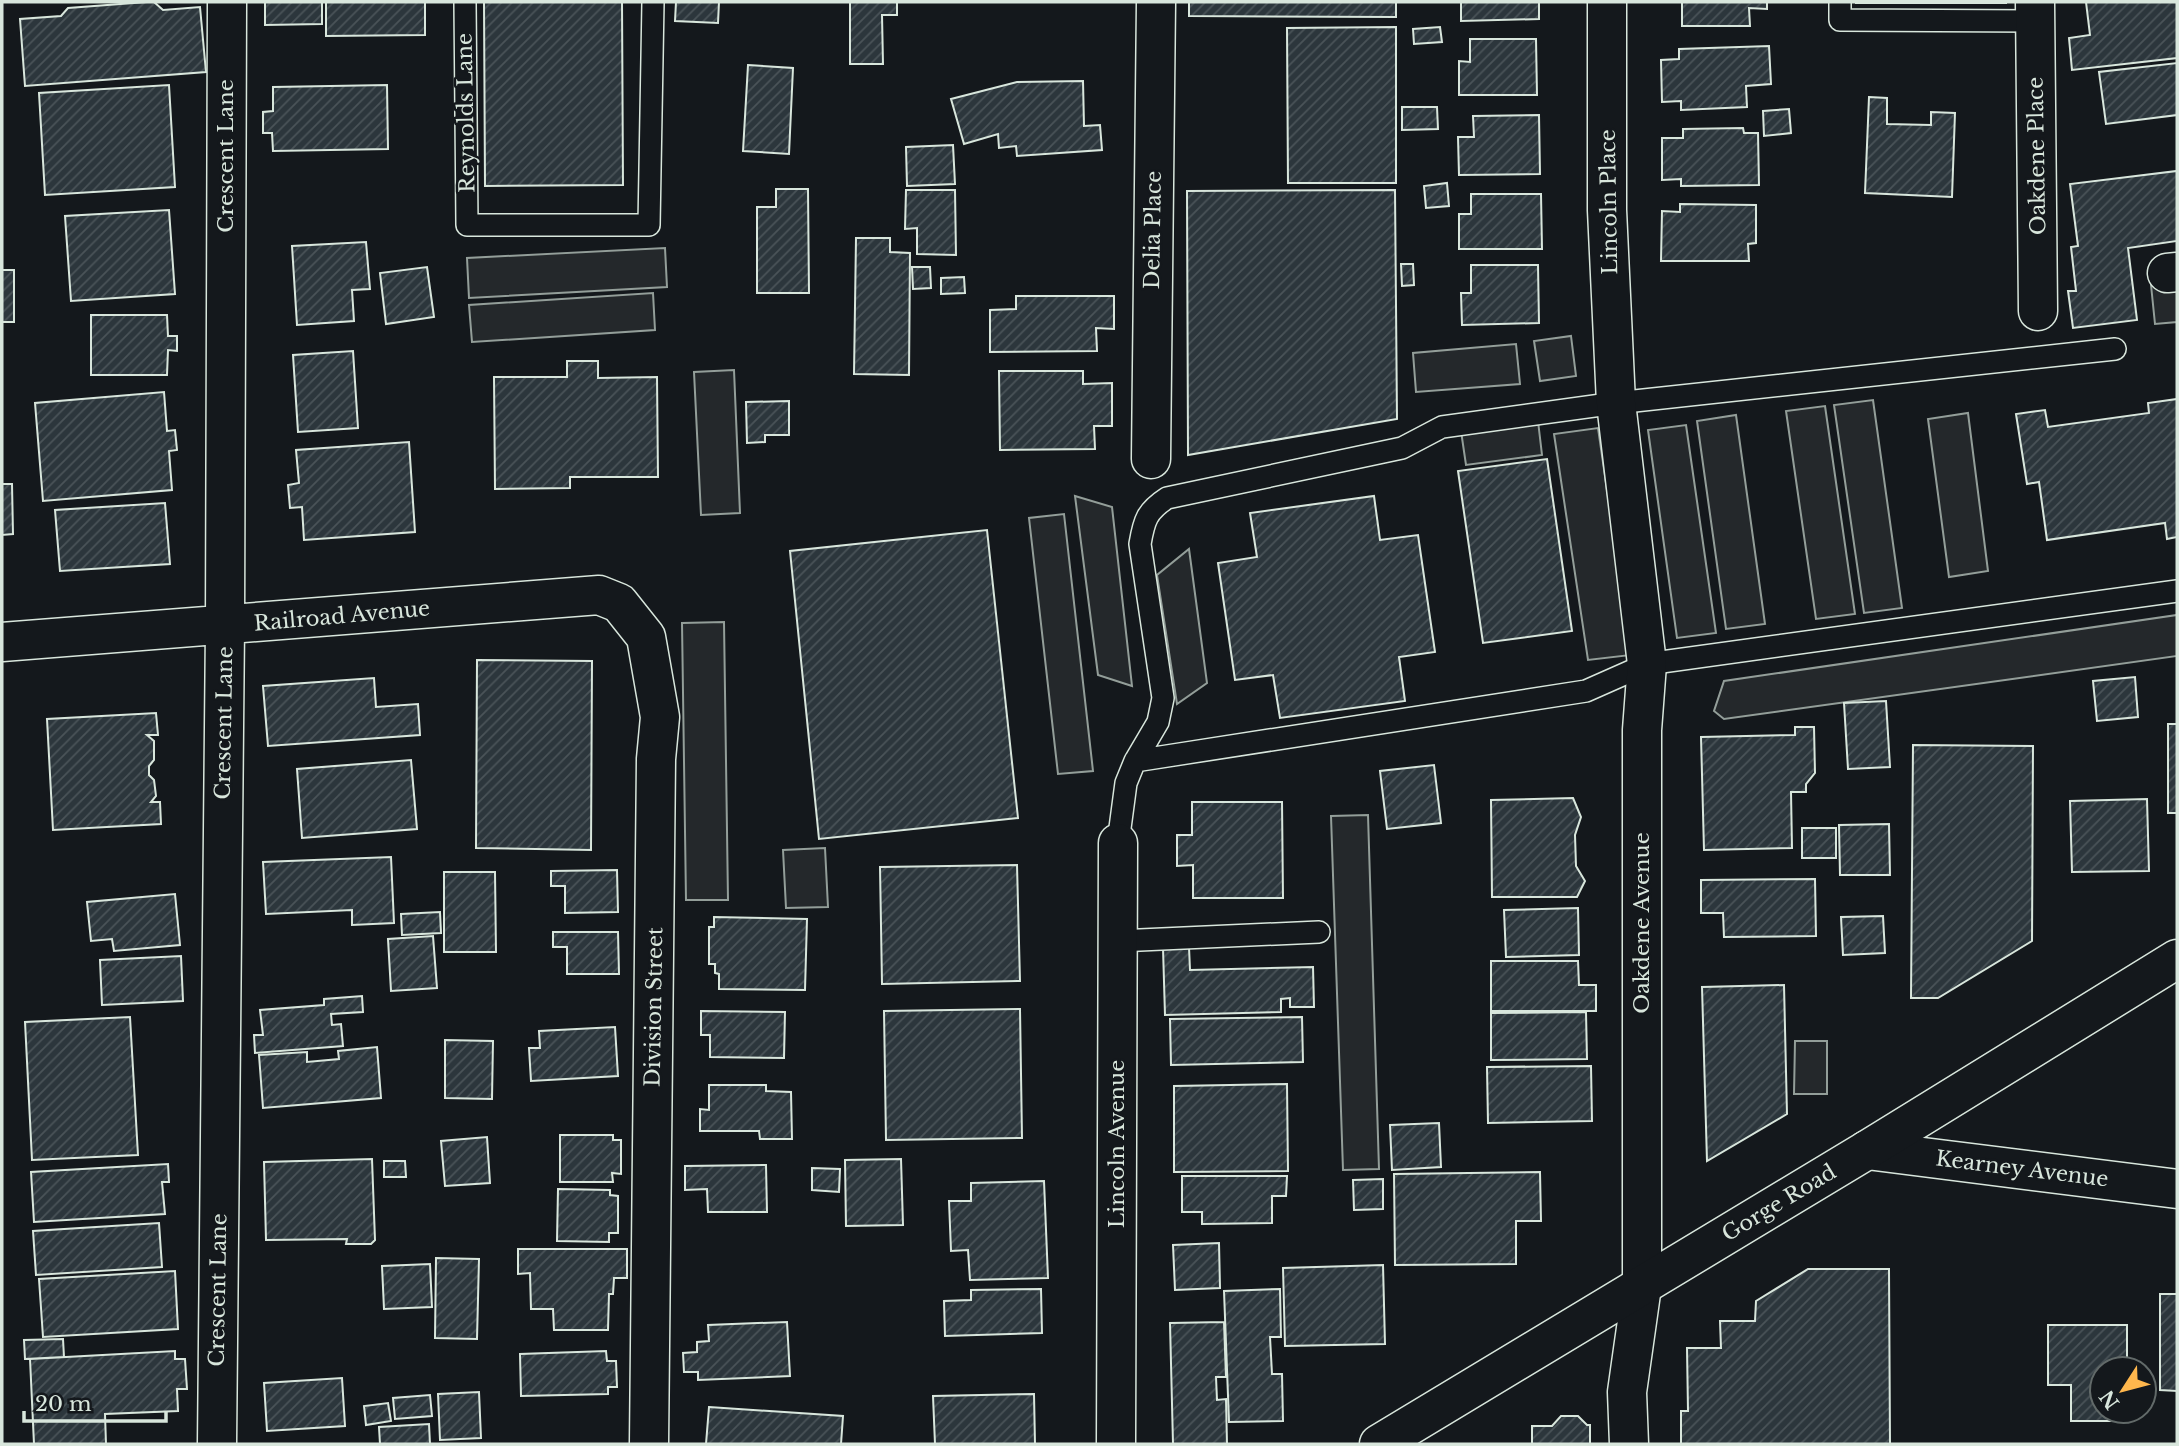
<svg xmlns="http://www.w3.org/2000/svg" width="2179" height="1446" viewBox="0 0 2179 1446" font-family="'Libre Baskerville',serif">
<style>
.parking{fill:#24282b;stroke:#939e99;stroke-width:2}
.building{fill:url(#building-hatch);stroke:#d8e6dc;stroke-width:2}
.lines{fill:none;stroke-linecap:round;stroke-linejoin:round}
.service-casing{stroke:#d8e6dc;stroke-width:24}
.minor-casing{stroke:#d8e6dc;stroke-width:41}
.secondary-casing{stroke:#d8e6dc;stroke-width:41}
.service{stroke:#14181c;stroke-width:21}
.minor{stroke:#14181c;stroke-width:38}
.secondary{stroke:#14181c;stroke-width:38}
.labels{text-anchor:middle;stroke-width:5;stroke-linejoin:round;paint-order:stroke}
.street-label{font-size:21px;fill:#d8e6dc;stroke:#14181c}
</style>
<defs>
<pattern id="building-hatch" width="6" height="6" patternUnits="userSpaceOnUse" patternTransform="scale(1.75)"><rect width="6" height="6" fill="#2c363c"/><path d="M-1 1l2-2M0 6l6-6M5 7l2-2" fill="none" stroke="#4a5358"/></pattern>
</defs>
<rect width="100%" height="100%" fill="#14181c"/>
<path class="parking" d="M665 248 667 287 469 298 467 258Z
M2177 282V322L2155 324 2151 285Z
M653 293 655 330 472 342 469 305Z
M1571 336 1576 376 1540 381 1534 341Z
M1516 344 1520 384 1416 392 1413 353Z
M734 370 740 513 701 515 694 372Z
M1873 400 1902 608 1864 613 1834 405Z
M1825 406 1855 614 1816 619 1786 411Z
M1968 413 1988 571 1949 577 1928 419Z
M1736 415 1765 624 1726 629 1697 421Z
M1538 421 1542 455 1466 465 1461 431Z
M1686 425 1716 633 1677 638 1648 430Z
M1598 428 1631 655 1588 660 1554 434Z
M1075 496 1112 507 1132 686 1098 675Z
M1064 514 1093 771 1058 774 1029 518Z
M1189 549 1207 683 1177 704 1157 575Z
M2177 615V656L1724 719 1714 711 1724 681Z
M724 622 728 900H686L682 623Z
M1368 815 1379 1169 1343 1170 1331 816Z
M825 848 828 907 786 908 783 850Z
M1795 1041H1827V1094H1794Z"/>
<path class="building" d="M147 2H154L163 10 200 7 206 72 25 86 20 19 61 16 68 8Z
M265 2H322V24L265 25Z
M326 2H425V35L326 36Z
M484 2H622L623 185 485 186Z
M676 2H719L718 23 675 21Z
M850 2H897V15H882L883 64H850Z
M1189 2H1396V17L1189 16Z
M1461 2H1539V19L1461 21Z
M1682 2H1767V9L1749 8 1750 26H1682Z
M1856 2H2006V3H1856Z
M2086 2H2177V58L2072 70 2069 38 2090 35Z
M1396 27V183H1288L1287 28Z
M1440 27 1442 42 1414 44 1413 29Z
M1470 39H1536L1537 95H1459V61L1470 62Z
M1769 46 1771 84 1746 86 1747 107 1681 110V101L1662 102 1661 60 1679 59V49Z
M2177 63V115L2106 124 2099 72Z
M748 65 793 68 789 154 743 151Z
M1083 81 1084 126 1100 125 1102 150 1017 156 1016 146 999 148 998 134 964 144 951 99 1017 82Z
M169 85 175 187 45 195 39 93Z
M387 85 388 149 273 151 272 133H263V112L273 111V87Z
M1869 97 1887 98V124L1931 125V112L1955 113 1952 197 1865 193Z
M1402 107H1437L1438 129 1402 130Z
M1789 109 1791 133 1764 136 1763 111Z
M1539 115 1540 174 1459 175 1458 137H1474L1473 116Z
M1743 128 1744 133H1758L1759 185 1681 186V179L1662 180V138H1683V129Z
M953 145 955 184 907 186 906 147Z
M2177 171V241L2128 248 2137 320 2073 328 2068 291H2076L2071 247 2078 246 2070 184Z
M1447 183 1449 206 1426 208 1424 186Z
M776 189H808L809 293H757V207H776Z
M906 190H955L956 255 917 254V228L905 229Z
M1395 190 1397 419 1188 455 1187 191Z
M1471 194H1541L1542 249H1459V214H1471Z
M1680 204 1756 205V243L1748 244 1749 261H1661L1662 211 1680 212Z
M169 210 175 294 71 301 65 216Z
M856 238H890V252L910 253 909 375 854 374Z
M366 242 370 289 352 290 354 321 297 325 292 246Z
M1401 264H1413L1414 285 1402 286Z
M1471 265H1538L1539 323 1462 325 1461 293H1471Z
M427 267 434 317 386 324 380 273Z
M912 267H930L931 288 913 289Z
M2 270H14V322H2Z
M964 277 965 293 941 294V278Z
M1016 296H1114V329L1096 328 1097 351 990 352V310L1016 309Z
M91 315H167L168 336H177V351L168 350 167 375H91Z
M353 351 358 428 298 432 293 355Z
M567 361H598V378L657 377 658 477H570V488L495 489 494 377H567Z
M999 371H1083V384L1112 383V426H1094L1095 449 1000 450Z
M164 392 167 431 175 430 177 450 169 451 172 490 43 501 35 403Z
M2177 399V537L2167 539 2165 523 2047 540 2039 482 2027 484 2016 414 2045 410 2048 427 2149 413 2148 403Z
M789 401V435H765V442L747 443 746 402Z
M409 442 415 532 304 540 302 507 290 508 288 485 299 483 296 450Z
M1547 459 1572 631 1483 643 1458 471Z
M2 484H12L13 534 2 535Z
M1374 496 1380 540 1418 535 1435 652 1399 657 1405 701 1280 718 1273 675 1235 680 1218 563 1257 557 1250 513Z
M165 503 170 564 60 571 55 510Z
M987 530 1018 818 819 839 790 551Z
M477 660 592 661 591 850 476 848Z
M2135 677 2138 717 2097 721 2093 681Z
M374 678 376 707 418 704 420 735 268 746 263 686Z
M1886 701 1890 767 1848 769 1844 703Z
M156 713 158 735H147L154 741V760L149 766V775L154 780 156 796 151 802H160L161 824 53 830 47 719Z
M2168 724H2177V813H2168Z
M1795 727H1814L1815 773 1806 784V792H1791L1792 848 1704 850 1701 737 1795 735Z
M1913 745 2033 746 2032 941 1938 998H1911Z
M411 760 417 829 302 838 297 769Z
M1434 765 1441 823 1387 829 1380 771Z
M1573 798 1581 817 1575 835 1576 866 1585 881 1577 897H1492L1491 800Z
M2147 799 2149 871 2072 872 2070 801Z
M1192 802H1282L1283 898H1193V865L1177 866V835H1192Z
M1889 824 1890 875H1840L1839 825Z
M1802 828H1836V858H1802Z
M391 857 394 923 352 925V910L266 914 263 862Z
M1017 865 1020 981 882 984 880 867Z
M617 870 618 912 565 913V886H551V871Z
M444 872H495L496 952H444Z
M1815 879 1816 936 1724 937 1723 913H1701V880Z
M175 894 180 945 114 951 112 939 91 941 87 902Z
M1578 908 1579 955 1506 957 1504 910Z
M440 912 441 933 402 935 401 914Z
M1883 916 1885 953 1843 955 1841 917Z
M714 917 807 919 805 990 719 989V974L715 973V964H709V927H714Z
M553 932H618L619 974H567V947H553Z
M433 936 437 988 391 991 388 939Z
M1189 947 1190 970 1313 967 1314 1007H1290V998L1281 999V1012L1165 1015 1163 948Z
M181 956 183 1001 102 1005 100 960Z
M1491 961H1578L1579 985H1596V1011H1491Z
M1784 985 1787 1114 1707 1161 1702 987Z
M362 996 363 1012 331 1014 332 1025 341 1024 343 1046 255 1053 254 1035H263L260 1010 324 1005V999Z
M1020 1009 1022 1138 886 1140 884 1011Z
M701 1011 785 1012 784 1058 710 1057V1035H701Z
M1586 1012 1587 1059 1491 1060V1013Z
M130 1017 138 1155 32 1160 25 1022Z
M1302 1017 1303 1062 1171 1065 1170 1019Z
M615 1027 618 1076 531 1081 529 1048H540L539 1031Z
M445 1040 493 1041 492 1099 445 1098Z
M377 1047 381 1098 263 1108 259 1055 307 1052V1062L339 1059 338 1051Z
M1591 1066 1592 1121 1488 1123 1487 1067Z
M1287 1084 1288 1171 1174 1172V1086Z
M709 1085H766V1091L791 1092 792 1139H760L759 1131H700V1109L709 1110Z
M1439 1123 1441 1167 1392 1170 1390 1125Z
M560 1135H613V1140H621V1174L612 1173 613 1182H560Z
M487 1137 490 1183 445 1186 441 1141Z
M372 1159 375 1240 371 1244H346L347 1239 266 1240 264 1162Z
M901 1159 903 1225 846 1226 845 1160Z
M384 1161H405L406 1177H384Z
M168 1164 169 1182H162L165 1214 34 1222 31 1172Z
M766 1165 767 1212H708L707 1189 685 1190V1166Z
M812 1168 840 1169 839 1192 812 1190Z
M1540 1172 1541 1221H1516V1264L1395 1265 1394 1174Z
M1182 1176H1287L1286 1196H1272V1223L1202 1224V1212H1182Z
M1383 1179V1209L1354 1210 1353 1180Z
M1044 1181 1048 1278 970 1280 968 1250 951 1251 949 1201H971V1183Z
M558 1189 610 1190V1195L618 1196V1233H609V1242L557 1241Z
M159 1223 162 1267 36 1275 33 1231Z
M1219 1243 1220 1288 1175 1290 1173 1245Z
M518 1249H627V1278H614L613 1294H609L608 1330H554L553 1309H531L530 1273 518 1274Z
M436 1258 479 1259 477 1339 435 1338Z
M430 1264 432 1307 384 1309 382 1266Z
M1383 1265 1385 1344 1285 1346 1283 1268Z
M1808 1269H1889L1890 1444H1681V1411H1688L1687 1348H1721L1720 1321H1755L1756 1301Z
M175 1271 178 1329 43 1337 39 1279Z
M1041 1289 1042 1333 945 1336 944 1301 971 1300V1290Z
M1280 1289 1281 1337H1270L1272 1374H1282L1283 1421 1229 1422 1224 1291Z
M2160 1294H2177V1391L2160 1390Z
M787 1322 790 1376 698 1380V1372H684L683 1353 697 1352V1342L709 1341 708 1325Z
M1224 1322 1226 1377H1216L1217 1400 1226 1399 1227 1444H1173L1170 1323Z
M2048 1325H2127V1369H2102V1411H2128V1421H2071V1385H2048Z
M63 1339 64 1357 25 1359 24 1340Z
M175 1351V1359H185L187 1389H177L178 1411 105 1414 106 1444H34L30 1359Z
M606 1351 607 1361H616L617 1387H608V1394L521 1396 520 1354Z
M342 1378 345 1426 267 1431 264 1383Z
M479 1392 481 1438 440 1440 438 1394Z
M1034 1394 1035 1444H935L933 1396Z
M430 1395 432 1416 395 1419 393 1398Z
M388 1403 391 1421 366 1425 364 1406Z
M709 1407 843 1416 841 1444H706Z
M1561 1416H1578L1587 1425H1590V1444H1532V1426H1552Z
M429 1424 430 1444H380L379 1427Z"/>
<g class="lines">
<defs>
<path id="service" d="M465 2 467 225H649L653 2
M1840 2V20L2036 21
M2115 349 1616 403 1442 427 1402 448 1167 498C1147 511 1144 520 1140 544L1163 698 1158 722 1135 761 1586 691 1647 664 2177 591
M1118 843 1126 783 1135 761
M1118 941 1319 932"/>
<path id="minor" d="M1607 2V210L1616 403 1647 664 1642 730V1286L1627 1392 1629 1444
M2035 2 2038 311
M2167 273 2177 272
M1151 459 1156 2
M2 642 599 595 619 603 646 637 660 717 656 759 649 1444
M1867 1150 2177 1189
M217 1444 225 626 227 2
M1116 1444 1118 843"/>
<path id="secondary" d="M1379 1444 1867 1150 2177 959"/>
</defs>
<use href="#service" class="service-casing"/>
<use href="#minor" class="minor-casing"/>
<use href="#secondary" class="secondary-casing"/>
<use href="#service" class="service"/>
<use href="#minor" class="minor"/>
<use href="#secondary" class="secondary"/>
</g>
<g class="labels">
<g class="street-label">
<text transform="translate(466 113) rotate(-91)" y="7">Reynolds Lane</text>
<text transform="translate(226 156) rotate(-90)" y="7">Crescent Lane</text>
<text transform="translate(2037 156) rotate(-91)" y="7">Oakdene Place</text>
<text transform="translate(1609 202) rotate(-91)" y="7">Lincoln Place</text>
<text transform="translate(1153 230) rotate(-89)" y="7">Delia Place</text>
<text transform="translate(342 616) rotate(-5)" y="7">Railroad Avenue</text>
<text transform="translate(224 723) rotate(-89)" y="7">Crescent Lane</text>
<text transform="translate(1642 923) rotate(-90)" y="7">Oakdene Avenue</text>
<text transform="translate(654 1007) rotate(-89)" y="7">Division Street</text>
<text transform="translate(1117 1144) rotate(-90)" y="7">Lincoln Avenue</text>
<text transform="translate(2022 1169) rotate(7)" y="7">Kearney Avenue</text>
<text transform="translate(1779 1203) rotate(-31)" y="7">Gorge Road</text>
<text transform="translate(218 1290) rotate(-89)" y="7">Crescent Lane</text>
</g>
</g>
<rect width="2179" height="1446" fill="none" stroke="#d8e6dc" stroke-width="7"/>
<g transform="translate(2123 1390) rotate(234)"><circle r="33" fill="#14181c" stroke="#626a69" stroke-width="2"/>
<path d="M0-5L12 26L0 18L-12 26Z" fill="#ffb74d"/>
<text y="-10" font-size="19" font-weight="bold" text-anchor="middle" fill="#d8e6dc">N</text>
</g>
<path d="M24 1411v10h142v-10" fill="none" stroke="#d8e6dc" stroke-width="3.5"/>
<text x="35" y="1411" font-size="21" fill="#d8e6dc" stroke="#14181c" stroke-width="5" paint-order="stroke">20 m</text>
</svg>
